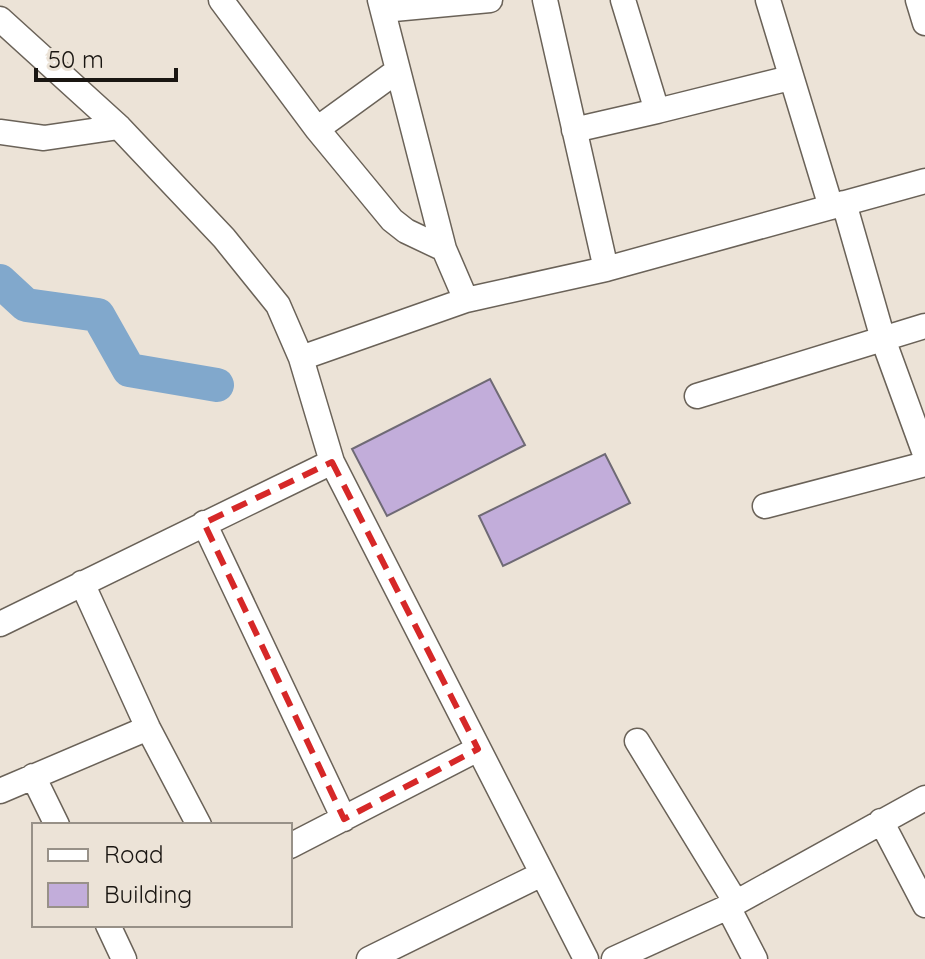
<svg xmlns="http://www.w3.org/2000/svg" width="925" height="959" viewBox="0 0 925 959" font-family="Quicksand,sans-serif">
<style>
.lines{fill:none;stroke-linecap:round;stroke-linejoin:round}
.river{stroke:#81a8cc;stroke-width:34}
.building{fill:#c2adda;stroke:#6f6a75;stroke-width:2}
.minor-casing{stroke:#6a6258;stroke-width:27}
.minor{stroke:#fff;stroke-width:24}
.marked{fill:none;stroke:#d62828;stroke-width:6;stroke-dasharray:16 10;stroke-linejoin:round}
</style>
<rect width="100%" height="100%" fill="#ece3d7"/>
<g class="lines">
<path class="river" d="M0 281 26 305 98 315 129 370 217 385"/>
</g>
<path class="building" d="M490 379 525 445 387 516 352 449Z
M605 454 630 503 503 566 479 516Z"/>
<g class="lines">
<defs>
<path id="minor" d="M221 0 317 129 392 220 406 231 444 249
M380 0 444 249 466 300
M545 0 606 269
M768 0 831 207
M918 0 925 23
M383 10 490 0
M0 19 119 127 224 238 278 305 301 358 332 462 586 959
M657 111 790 78
M317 129 397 71
M574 130 657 111 623 0
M0 132 44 138 119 127
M844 203 883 339 925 454
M301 358 466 300 606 269 925 181
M697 396 925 326
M765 506 925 464
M204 523 344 819
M82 583 148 728 199 825
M0 624 332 462
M637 741 735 901
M33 776 57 825
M0 791 148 728
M881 821 925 905
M290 846 478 749
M728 907 755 959
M108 925 124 959
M369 959 542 874
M614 959 728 907 925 798"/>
</defs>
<use href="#minor" class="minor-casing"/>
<use href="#minor" class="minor"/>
</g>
<path class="marked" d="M332 462 478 749 344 819 204 523Z"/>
<rect x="32" y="823" width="260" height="104" fill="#ece3d7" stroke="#989188" stroke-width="2"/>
<rect x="48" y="849" width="40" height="12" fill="#ffffff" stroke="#989188" stroke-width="2"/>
<text x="104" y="863" font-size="24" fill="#1a1612">Road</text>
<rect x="48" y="883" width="40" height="24" fill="#c2adda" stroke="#989188" stroke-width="2"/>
<text x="104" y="903" font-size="24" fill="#1a1612">Building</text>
<path d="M36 68v12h140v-12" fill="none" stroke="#1a1612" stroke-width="4"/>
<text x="48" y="68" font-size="24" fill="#1a1612" stroke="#ece3d7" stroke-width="6" paint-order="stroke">50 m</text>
</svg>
